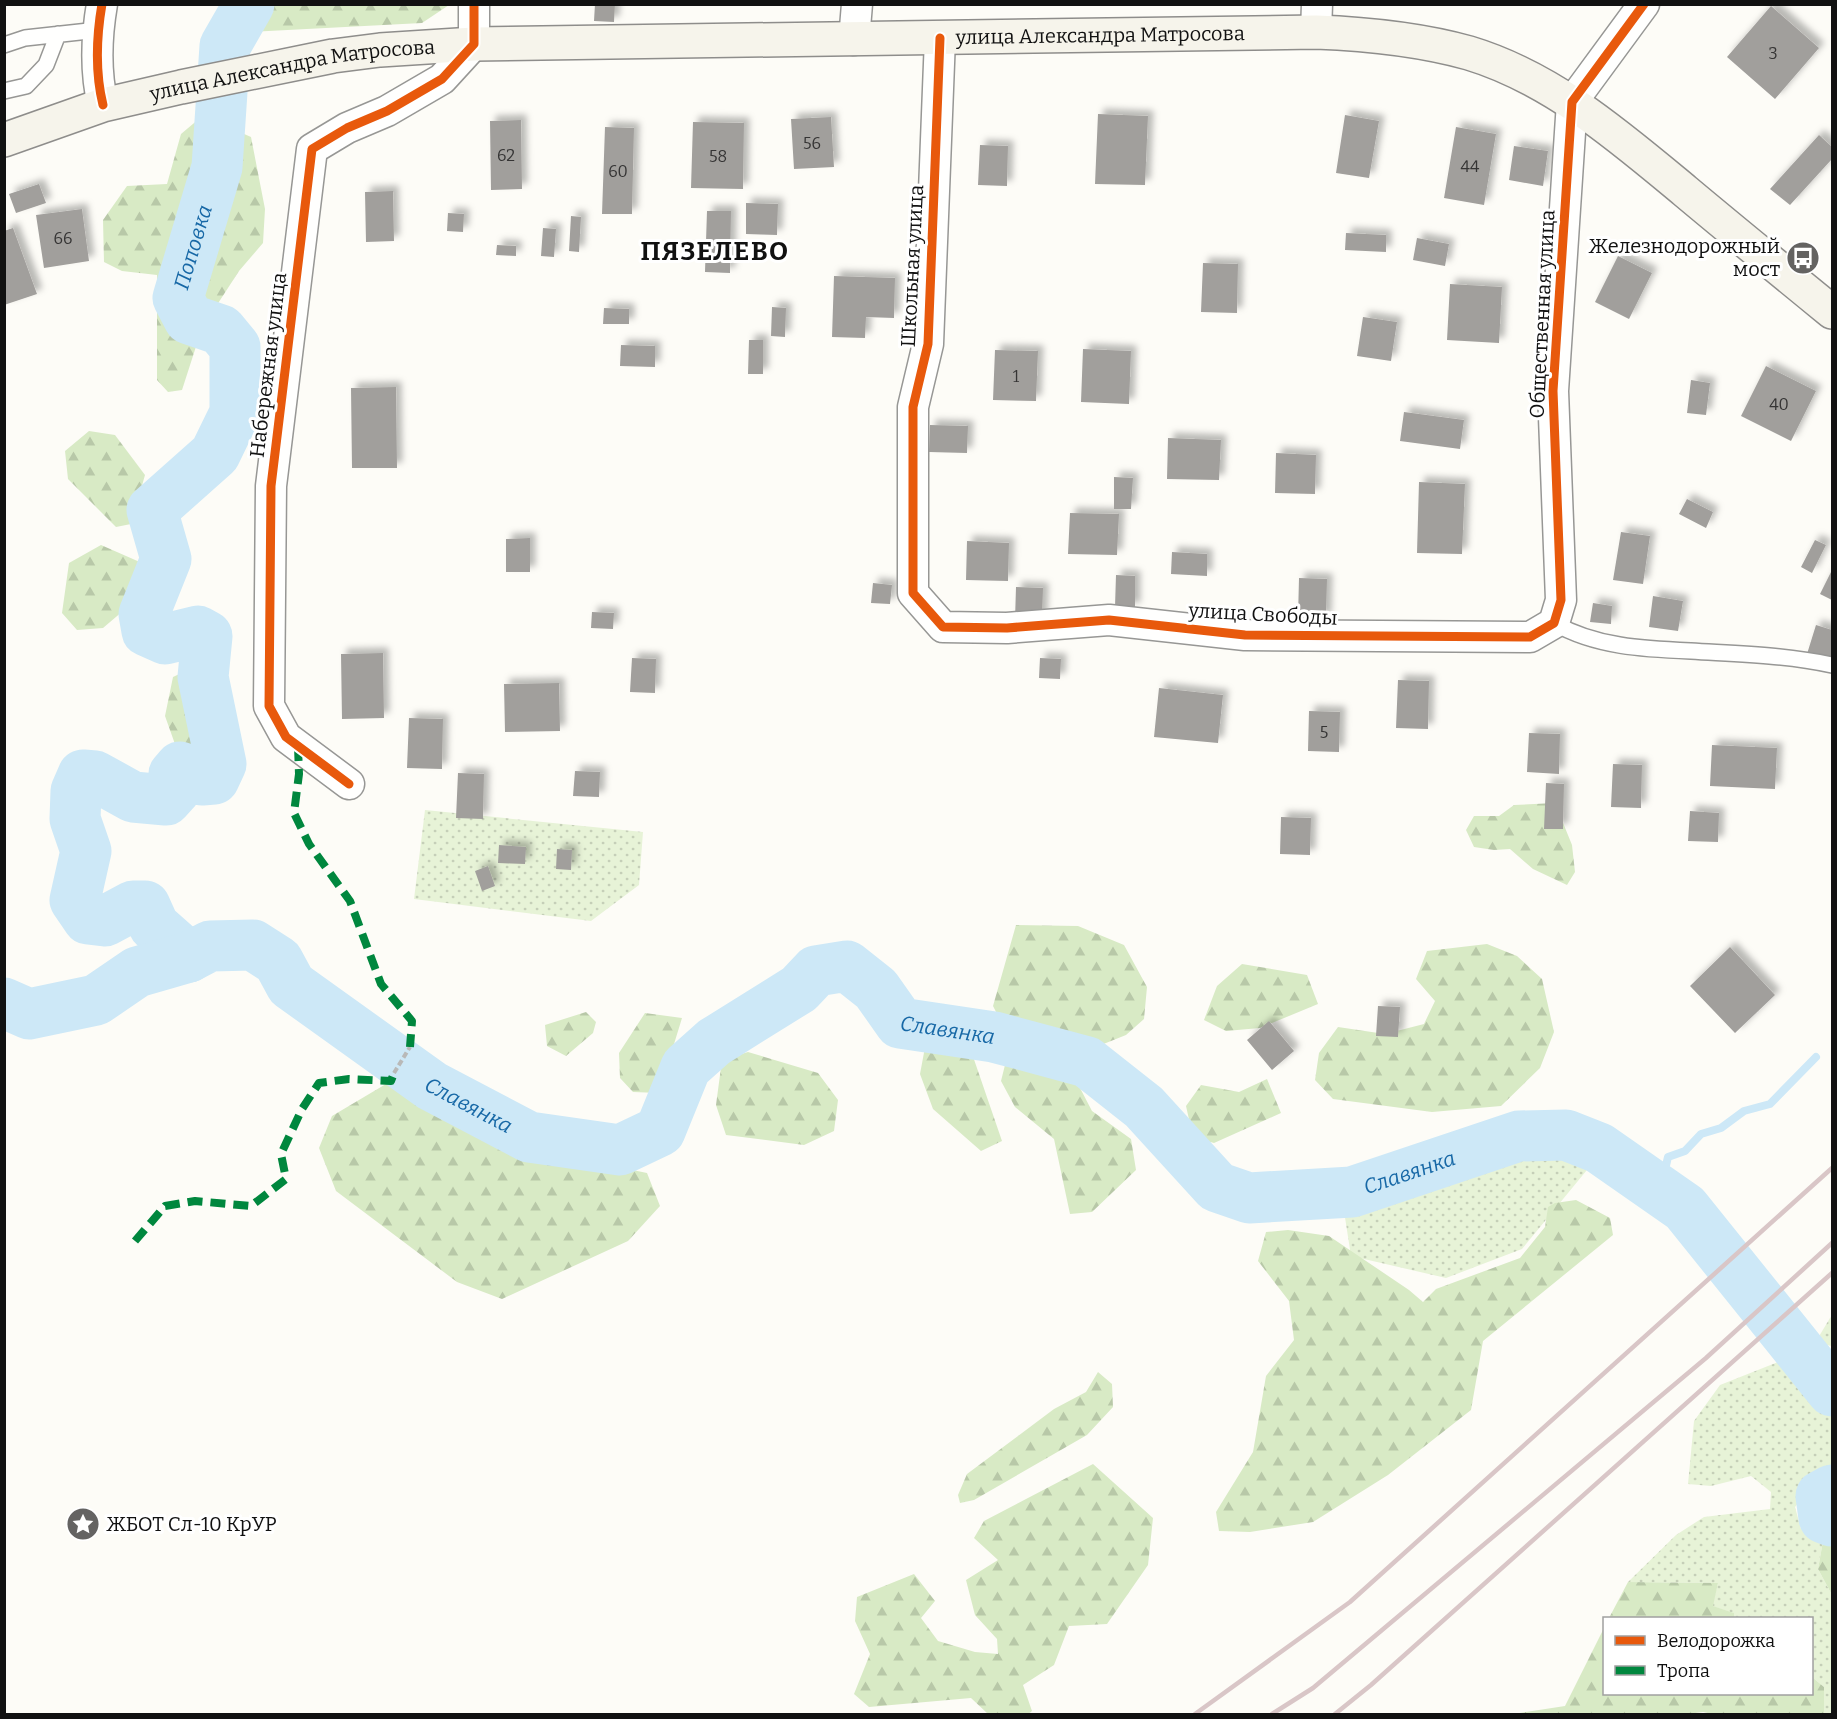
<svg xmlns="http://www.w3.org/2000/svg" width="1837" height="1719" viewBox="0 0 1837 1719" font-family="Bitter,serif">
<style>
.green{fill:url(#green-dots)}
.forest{fill:url(#forest-firs)}
.lines{fill:none;stroke-linecap:round;stroke-linejoin:round}
.stream{stroke:#cde8f7;stroke-width:8}
.river{stroke:#cde8f7;stroke-width:51}
.building{fill:#a19f9c;filter:url(#shadow)}
.lane-casing{stroke:#979795;stroke-width:18}
.street-casing{stroke:#979795;stroke-width:33}
.secondary-casing{stroke:#8e8d8b;stroke-width:36}
.path{stroke:#b9b9b8;stroke-width:4;stroke-dasharray:6 3;stroke-linecap:butt}
.lane{stroke:#fffffe;stroke-width:15}
.street{stroke:#fffffe;stroke-width:30}
.secondary{stroke:#f6f4eb;stroke-width:33}
.rail{stroke:#d9c6c7;stroke-width:4.5}
.quiet{stroke:#00873e;stroke-width:8;stroke-dasharray:15 8;stroke-linecap:butt}
.cycleway-casing{stroke:#fff;stroke-width:13}
.cycleway{stroke:#e8590c;stroke-width:9}
.labels{text-anchor:middle;stroke-width:6;stroke-linejoin:round;paint-order:stroke}
.number-label{font-size:16px;fill:#353434}
.street-label{font-size:20px;fill:#111;stroke:#fff}
.poi-label{font-size:20px;fill:#111;stroke:#fff;text-anchor:end}
.water-label{font-size:21px;font-style:italic;fill:#1768a6;stroke:#fff}
.district-label{font-size:26px;font-weight:bold;letter-spacing:1.5px;fill:#111;stroke:#fff}
</style>
<defs>
<pattern id="green-dots" width="8" height="8" patternUnits="userSpaceOnUse" patternTransform="scale(1.5)"><rect width="8" height="8" fill="#e7f3d7"/><path d="M2 2h.1M6 6h.1" fill="none" stroke="#c5cfb8" stroke-width="1.8" stroke-linecap="round"/></pattern>
<pattern id="forest-firs" width="22" height="20" patternUnits="userSpaceOnUse" patternTransform="scale(1.5)"><rect width="22" height="20" fill="#d8eac5"/><path d="M5 1l3.5 6h-7zM16 11l3.5 6h-7z" fill="#b8c8a8"/></pattern>
<filter id="shadow"><feDropShadow dx="5.5" dy="-5.5" stdDeviation="3" flood-color="#0004"/></filter>
</defs>
<rect width="100%" height="100%" fill="#fdfcf7"/>
<path class="green" d="M425 810 643 832 639 885 591 921 414 899Z
M1552 1141 1596 1159 1522 1249 1446 1278 1351 1256 1344 1211Z
M1832 1316V1346L1815 1343 1830 1318Z
M1783 1360 1832 1409V1480L1807 1492 1795 1507 1801 1529 1823 1541 1818 1569 1832 1595V1714H1824V1687L1812 1677V1618H1734L1733 1613 1712 1606 1718 1583 1628 1582 1676 1535 1704 1517 1770 1509 1771 1492 1751 1476 1711 1486 1688 1484 1694 1421 1720 1385Z"/>
<path class="forest" d="M227 5V4L449 5 422 23 247 32 226 17Z
M200 118 219 123 251 137 265 209 263 243 239 271 202 328 182 390 168 392 157 380V275L122 271 104 262 103 220 127 186 167 184 181 134Z
M89 431 115 435 145 475 131 524 116 527 68 479 65 451Z
M101 545 142 563 130 605 103 628 77 630 62 613 69 563Z
M190 669 217 676 224 716 214 757 199 763 181 761 165 716 173 677Z
M1555 803 1572 845 1575 872 1567 885 1533 869 1510 849 1494 850 1474 847 1466 830 1474 816H1499L1514 805Z
M1016 925 1078 926 1124 945 1147 987 1144 1019 1126 1035 1086 1051 1080 1088 1092 1111 1131 1139 1136 1170 1092 1212 1070 1214 1054 1139 1015 1107 1001 1081 1011 1041 993 1006Z
M1487 944 1517 956 1542 979 1554 1032 1540 1068 1501 1106 1432 1112 1333 1099 1315 1080 1319 1053 1338 1027 1385 1034 1424 1024 1435 1001 1416 979 1427 951Z
M1242 964 1307 975 1318 1004 1260 1028 1226 1031 1204 1020 1217 986Z
M586 1012 596 1022 593 1033 566 1056 547 1046 545 1025Z
M645 1013 682 1018 659 1093 633 1092 620 1078 619 1053Z
M967 1039 1002 1141 981 1151 933 1109 920 1074 926 1042Z
M748 1052 818 1073 838 1100 834 1131 804 1145 726 1135 716 1105 722 1060Z
M1267 1079 1281 1113 1214 1143 1193 1137 1186 1106 1201 1085 1239 1092Z
M391 1081 517 1146 647 1173 660 1206 628 1241 502 1299 457 1282 336 1191 319 1148 332 1116Z
M1576 1200 1610 1218 1613 1235 1483 1341 1471 1410 1388 1475 1313 1522 1250 1532 1219 1531 1216 1512 1253 1452 1266 1376 1294 1340 1289 1301 1258 1261 1266 1232 1288 1230 1329 1236 1409 1290 1423 1302 1436 1289 1520 1258 1545 1227 1548 1207 1555 1203Z
M1098 1372 1112 1384 1113 1407 1087 1435 974 1500 960 1503 958 1495 967 1474 1054 1409 1086 1392Z
M1093 1464 1153 1518 1148 1565 1107 1624 1069 1626 1054 1665 1023 1685 1032 1711 1028 1714H988L971 1698 869 1707 854 1694 870 1654 855 1621 857 1597 914 1574 935 1601 921 1618 938 1641 975 1652 998 1654 997 1639 975 1615 966 1580 998 1560 974 1538 984 1521Z
M1832 1535V1595L1818 1569 1823 1541Z
M1628 1582 1718 1583 1713 1606 1734 1613V1618H1609Z
M1604 1628V1694H1812V1677L1824 1687V1714H1712L1703 1712 1688 1714H1513L1565 1706Z"/>
<g class="lines">
<path class="stream" d="M1660 1191 1668 1157 1685 1151 1701 1134 1721 1128 1744 1111 1770 1104 1816 1057"/>
<g class="river">
<path id="s1" d="M189 957 154 926 145 906H133L105 921 88 919 75 900 86 851 75 819 76 791 83 775 95 776 133 797 166 800 176 789 174 774 180 767 202 780 214 779 221 764 203 677 207 636 198 631 165 639 147 631 144 614 166 559 152 510 215 454 235 413V347L221 330 189 319 178 298 217 167 225 46 249 4"/>
<path id="s2" d="M4 1003 29 1014 96 1000 137 972 189 957 210 946 253 945 278 961 291 985 432 1086 529 1137 620 1150 660 1131 686 1067 714 1042 799 989 816 971 847 966 876 989 900 1023 994 1037 1087 1062 1144 1107 1217 1187 1249 1198 1352 1192 1519 1136 1566 1135 1599 1148 1685 1208 1832 1391"/>
<path d="M1832 1490 1821 1496 1824 1518 1832 1521"/>
</g>
</g>
<path class="building" d="M595 4H615L614 22 594 21Z
M1771 6 1819 48 1775 99 1727 57Z
M1098 114 1148 116 1145 185 1095 184Z
M1345 115 1379 121 1369 178 1336 173Z
M831 117 834 167 794 169 791 119Z
M521 120 522 189 491 190 490 121Z
M693 122 744 123 743 189 691 188Z
M605 127 634 128 632 214H602Z
M1456 127 1496 134 1484 205 1444 198Z
M1819 135 1832 147V159L1790 205 1770 189Z
M980 145 1008 146 1007 186 978 185Z
M1514 146 1548 151 1543 186 1509 180Z
M39 184 46 203 16 213 9 194Z
M393 191 394 241 366 242 365 192Z
M746 203 778 204 777 235 746 234Z
M82 209 89 261 44 268 36 215Z
M707 211H731L730 273 705 272Z
M448 213 464 214 463 232 447 231Z
M571 216 581 217 579 252 569 251Z
M13 228 37 294 4 305V231Z
M543 228 556 229 554 257 541 256Z
M1346 233 1386 235V252L1345 250Z
M1417 238 1449 244 1445 266 1413 260Z
M497 245 516 246V256L496 255Z
M1618 256 1652 273 1629 319 1595 302Z
M1203 263 1238 264 1237 313 1201 312Z
M834 276 895 278 894 318 866 317 865 338 832 337Z
M1450 284 1502 287 1499 343 1447 340Z
M772 307 786 308 785 337 771 336Z
M604 308 629 309V324H603Z
M1363 317 1397 322 1391 361 1357 356Z
M749 340H763V374H748Z
M621 345 655 346V367L620 366Z
M1083 349 1131 351 1129 404 1081 402Z
M995 350 1038 351 1036 401 993 400Z
M1766 366 1816 391 1791 441 1741 416Z
M1691 380 1710 383 1706 415 1687 413Z
M396 387 397 468H352L351 388Z
M1404 412 1464 420 1460 449 1400 441Z
M930 425 968 426 967 453 929 452Z
M1168 438 1221 440 1219 480 1167 479Z
M1276 453 1316 455 1315 494 1275 493Z
M1114 477 1133 478 1131 509H1114Z
M1419 482 1465 484 1462 554 1417 553Z
M1687 499 1713 512 1706 528 1679 514Z
M1070 513 1119 514 1117 555 1068 554Z
M1621 532 1650 536 1643 584 1613 580Z
M530 538V572H506V539Z
M1815 540 1826 545 1812 573 1801 567Z
M967 541 1009 543 1008 581 966 580Z
M1172 552 1207 554V576L1171 574Z
M1832 570V600L1820 594Z
M1116 575 1135 576V608L1115 607Z
M1299 578 1327 579 1326 619 1298 618Z
M873 583 892 585 890 604 871 603Z
M1016 587 1043 588 1042 621 1015 620Z
M1653 596 1683 601 1678 631 1649 627Z
M1593 603 1612 606 1611 624 1590 622Z
M592 612 614 613 613 629 591 628Z
M1816 625 1832 630V662L1807 654Z
M383 653 384 718 342 719 341 654Z
M632 658 656 659 655 693 630 692Z
M1040 658 1061 659 1060 679 1039 678Z
M1398 680 1429 681 1428 729 1396 728Z
M559 683 560 731 505 732 504 684Z
M1159 688 1223 695 1218 743 1154 737Z
M1309 711 1340 712 1339 752 1308 751Z
M409 718 443 719 442 769 407 768Z
M1529 733 1560 734 1559 774 1527 772Z
M1712 745 1777 748 1775 789 1710 786Z
M1613 764 1642 765 1641 808 1611 807Z
M575 771 600 772 599 797 573 796Z
M458 773 484 774 483 819 456 818Z
M1546 783 1564 784 1563 829H1544Z
M1690 811 1719 813 1718 842 1688 841Z
M1281 817 1311 818 1310 855 1280 854Z
M499 845 526 847 525 864 498 863Z
M557 849 572 850 571 870 556 869Z
M488 866 495 886 482 891 475 871Z
M1730 947 1775 995 1735 1033 1690 986Z
M1378 1006 1400 1007 1398 1037 1376 1036Z
M1269 1021 1294 1051 1272 1070 1247 1040Z"/>
<g class="lines">
<defs>
<path id="lane" d="M4 45 25 38 98 30
M4 91 26 86 46 65 58 34
M1554 623C1596 647 1644 649 1691 651 1739 654 1786 655 1832 665"/>
<path id="street" d="M102 4C96 39 95 72 103 105
M1316 32 1317 4
M940 38 928 344 913 407V593L943 627 1007 628 1109 620 1245 635 1530 637 1554 623 1561 600 1553 391 1572 102 1644 4
M854 40 857 4
M349 784 286 737 269 706 271 486 312 149 347 128 387 111 442 79 474 44V4"/>
<g id="secondary">
<path id="s3" d="M4 140 103 105 181 87 333 56 380 50 474 44 1316 32C1368 34 1419 39 1469 53 1552 78 1620 137 1685 191 1734 232 1783 272 1832 312"/>
</g>
</defs>
<use href="#lane" class="lane-casing"/>
<use href="#street" class="street-casing"/>
<use href="#secondary" class="secondary-casing"/>
<path class="path" d="M394 1073 410 1047"/>
<use href="#lane" class="lane"/>
<use href="#street" class="street"/>
<use href="#secondary" class="secondary"/>
<path class="rail" d="M1195 1714 1350 1602 1832 1168
M1272 1714 1313 1688 1706 1358 1832 1243
M1335 1714 1371 1685 1832 1273"/>
<path class="quiet" d="M298 746 299 774 294 813 309 844 350 901 381 984 412 1021 410 1047
M135 1241 165 1206 195 1201 251 1206 286 1179 281 1154 302 1109 319 1083 349 1079 391 1081 394 1073"/>
<defs>
<path id="cycleway" d="M102 4C96 39 95 72 103 105
M940 38 928 344 913 407V593L943 627 1007 628 1109 620 1245 635 1530 637 1554 623 1561 600 1553 391 1572 102 1644 4
M349 784 286 737 269 706 271 486 312 149 347 128 387 111 442 79 474 44V4"/>
</defs>
<use href="#cycleway" class="cycleway-casing"/>
<use href="#cycleway" class="cycleway"/>
</g>
<defs>
<symbol id="bus-disc" viewBox="-11 -11 22 22"><circle r="9.5" fill="#646362" stroke="#fff"/><path d="M-5-6H5V4H4V6H2V4H-2V6H-4V4H-5ZM-3.5-4V0h7V-4ZM-3.5 1.2v1.5H-2V1.2ZM2 1.2v1.5H3.5V1.2Z" fill="#fff"/></symbol>
<symbol id="sight-disc" viewBox="-11 -11 22 22"><circle r="9.5" fill="#646362" stroke="#fff"/><path d="M0-6L1.8-2.2L6-1.7L2.9 1.2L3.7 5.4L0 3.3L-3.7 5.4L-2.9 1.2L-6-1.7L-1.8-2.2Z" fill="#fff"/></symbol>
</defs>
<g fill-rule="evenodd">
<use href="#bus-disc" x="1784" y="239" width="38" height="38"/>
<use href="#sight-disc" x="64" y="1505" width="38" height="38"/>
</g>
<g class="labels">
<g class="number-label">
<text x="1773" y="59">3</text>
<text x="812" y="149">56</text>
<text x="506" y="161">62</text>
<text x="718" y="162">58</text>
<text x="1470" y="172">44</text>
<text x="618" y="177">60</text>
<text x="63" y="244">66</text>
<text x="1016" y="382">1</text>
<text x="1779" y="410">40</text>
<text x="1324" y="738">5</text>
</g>
<g class="street-label">
<text dy="7" stroke="none"><textPath href="#s3" startOffset="1108">улица Александра Матросова</textPath></text>
<text dy="7" stroke="none"><textPath href="#s3" startOffset="298">улица Александра Матросова</textPath></text>
<text transform="translate(912 266) rotate(-87)" y="7">Школьная улица</text>
<text transform="translate(1542 314) rotate(-87)" y="7">Общественная улица</text>
<text transform="translate(268 365) rotate(-83)" y="7">Набережная улица</text>
<text transform="translate(1263 614) rotate(3)" y="7">улица Свободы</text>
</g>
<g class="poi-label">
<text x="1780" y="253">Железнодорожный<tspan x="1780" dy="23">мост</tspan></text>
<text x="106" y="1531" text-anchor="start">ЖБОТ Сл-10 КрУР</text>
</g>
<g class="water-label">
<text dy="7" stroke="none"><textPath href="#s1" startOffset="1114">Поповка</textPath></text>
<text dy="7" stroke="none"><textPath href="#s2" startOffset="1132">Славянка</textPath></text>
<text dy="7" stroke="none"><textPath href="#s2" startOffset="538">Славянка</textPath></text>
<text dy="7" stroke="none"><textPath href="#s2" startOffset="1654">Славянка</textPath></text>
</g>
<g class="district-label">
<text x="715" y="260">ПЯЗЕЛЕВО</text>
</g>
</g>
<rect width="1837" height="1719" fill="none" stroke="#111111" stroke-width="12"/>
<rect x="1603" y="1617" width="210" height="78" fill="#ffffff" stroke="#a0a0a0" stroke-width="1.5"/>
<rect x="1615" y="1636" width="30" height="9" fill="#e8590c" stroke="#a0a0a0" stroke-width="1.5"/>
<text x="1657" y="1647" font-size="18" fill="#111111">Велодорожка</text>
<rect x="1615" y="1666" width="30" height="9" fill="#00873e" stroke="#a0a0a0" stroke-width="1.5"/>
<text x="1657" y="1677" font-size="18" fill="#111111">Тропа</text>
</svg>
